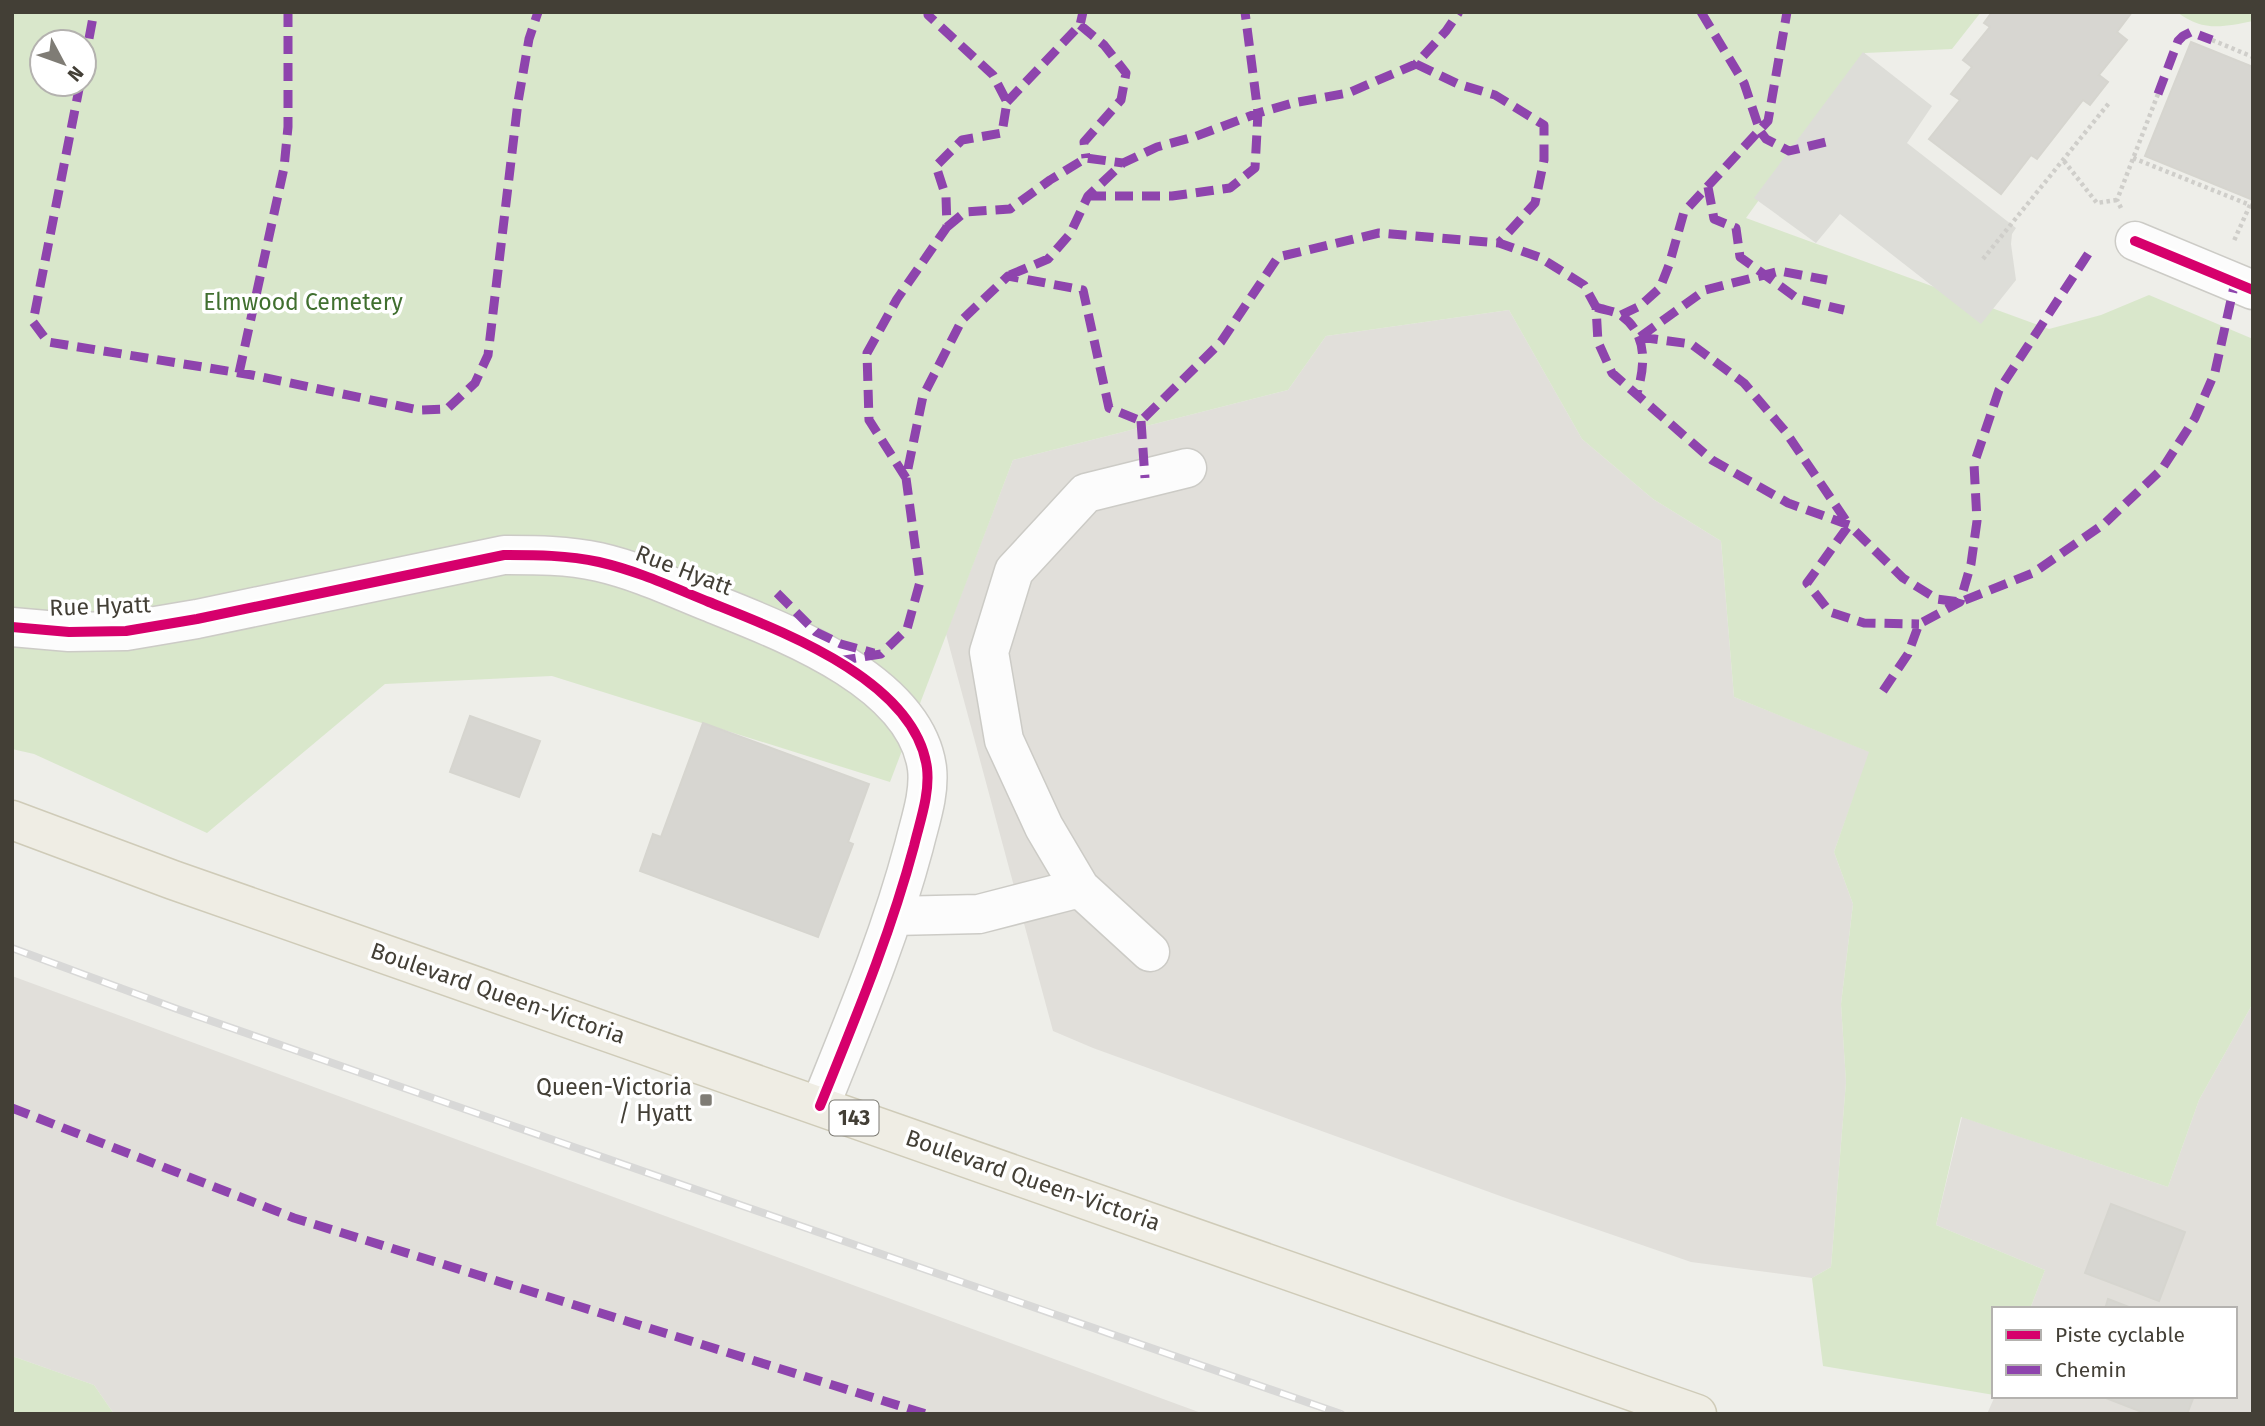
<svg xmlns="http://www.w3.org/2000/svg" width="2265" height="1426" viewBox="0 0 2265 1426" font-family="'Fira Sans',sans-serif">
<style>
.industrial{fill:#e1dfda}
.green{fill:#d9e7cb;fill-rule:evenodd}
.parking{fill:#ddddd8}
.building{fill:#d7d6d1;stroke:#d6d5cf;stroke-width:2}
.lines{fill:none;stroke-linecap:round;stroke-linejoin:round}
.minor-casing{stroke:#cccbc6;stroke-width:41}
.major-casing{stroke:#cfcbb8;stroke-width:41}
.path{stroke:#cfceca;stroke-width:4.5;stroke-dasharray:3.5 3.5;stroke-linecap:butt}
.minor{stroke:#fcfcfc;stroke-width:38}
.major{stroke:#efede4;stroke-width:38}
.rail-casing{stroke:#d8d8d7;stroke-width:8}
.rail{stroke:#fff;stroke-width:5;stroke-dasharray:16;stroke-linecap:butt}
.quiet{stroke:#8e44ad;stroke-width:9;stroke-dasharray:18 9;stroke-linecap:butt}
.cycleway-casing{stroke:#fff;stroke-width:15}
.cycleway{stroke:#d6006c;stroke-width:10}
.poi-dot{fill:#7f7c75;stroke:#fff;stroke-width:2.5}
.labels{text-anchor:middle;stroke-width:7;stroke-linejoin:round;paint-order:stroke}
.shield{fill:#fff;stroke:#7b7972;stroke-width:2}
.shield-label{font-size:21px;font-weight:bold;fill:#433f36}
.park-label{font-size:23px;fill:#406f2f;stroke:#fff}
.street-label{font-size:23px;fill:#433f36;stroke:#fff}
.poi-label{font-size:23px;fill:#433f36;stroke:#fff;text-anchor:end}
</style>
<rect width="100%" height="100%" fill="#eeeee9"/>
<path class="industrial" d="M1509 310 1582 439 1653 499 1721 541 1734 697 1870 752 1834 852 1853 904 1841 1004 1846 1082 1831 1267 1812 1278 1691 1262 1503 1197 1093 1048 1053 1031 946 634 1013 460 1288 390 1326 336Z
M12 976 1204 1414H114L94 1385 12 1356Z
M2253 1003V1414H1987L1995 1396H2235V1309H2030L2045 1270 1936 1225 1962 1117 2168 1187 2199 1100Z"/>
<path class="green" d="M12 12H1981L1952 49 1865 53 1746 218 2049 329 2101 315 2149 295 2253 339V1003L2199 1100 2168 1187 1961 1117 1936 1225 2045 1270 2030 1309H1994V1395L1823 1366 1812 1278 1831 1267 1846 1082 1841 1004 1853 904 1834 852 1869 752 1734 697 1721 541 1653 499 1582 439 1509 310 1326 336 1288 390 1013 460 890 782 552 676 385 684 207 833 34 754 12 749ZM42 42H84V84H42Z
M2177 12H2253V21C2223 27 2203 32 2177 12Z
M12 1356 94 1385 114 1414H12Z"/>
<path class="parking" d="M1863 52 1932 106 1907 143 2016 228 2012 234 2011 244 2016 280 1981 324 1840 214 1816 243 1754 198Z"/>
<path class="building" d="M1992 12H2132L2117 32 2127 40 2099 75 2108 82 2090 105 2083 100 2037 159 2031 155 2001 194 1929 139 1960 100 1951 94 1972 67 1963 60 1990 27 1984 23Z
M2191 42 2253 67V200L2145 156Z
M470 716 540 741 519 797 450 772Z
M703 723 869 784 848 842 853 844 818 937 640 871 653 834 661 837Z
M2111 1204 2185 1232 2159 1301 2085 1273Z
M2108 1299 2134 1309H2105Z
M2101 1396H2194L2187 1414H2147Z"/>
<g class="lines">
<defs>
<path id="minor" d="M2135 241 2253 290
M12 627 69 632 126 631 197 619 504 555C536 555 567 555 599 562 638 571 672 587 709 602 781 631 915 680 927 768 930 794 920 821 914 846 890 936 855 1019 820 1106
M1080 888 1150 952
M894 916 979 914 1080 888 1044 827 1004 740 989 652 1014 571 1086 493 1187 468"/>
<path id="major" d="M12 820 173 880 1697 1414"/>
</defs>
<use href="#minor" class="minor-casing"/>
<use href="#major" class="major-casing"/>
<path class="path" d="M2212 40 2253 57
M2133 158 2250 205 2233 243
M2064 161 2097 203 2117 200
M2121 208 2117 200 2158 94
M1983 259 2109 103"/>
<use href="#minor" class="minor"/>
<use href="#major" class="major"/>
<defs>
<path id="rail" d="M12 948 177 1009 1341 1414"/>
</defs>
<use href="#rail" class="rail-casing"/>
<use href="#rail" class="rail"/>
<path class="quiet" d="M1701 12 1744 83 1760 131 1766 139 1789 151 1826 142
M1080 25 1104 45 1126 73 1121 100 1084 142 1086 158
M1416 64 1458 84 1495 95 1544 125V160L1535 203 1499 243
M84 65 94 12
M80 84 33 322 48 342 252 375 419 410 447 409 475 383 488 355 518 102 529 39 538 12
M2158 94 2178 41 2183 36 2191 32 2212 40
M1007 102 1080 25 1083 12
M1708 187 1714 219 1736 228 1740 257 1798 299 1844 310
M1088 196H1172L1230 188 1255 168 1258 113 1245 12
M947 227 965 212 1010 209 1050 180 1086 158 1123 163
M1010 275 1048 259 1070 234 1088 196 1123 163 1157 147 1194 137 1258 113 1293 103 1348 93 1416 64 1446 31 1459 12
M1596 307C1603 310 1616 311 1622 316 1648 335 1645 366 1637 393
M1621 315 1640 306 1660 288 1669 265 1684 212 1768 121 1787 12
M1640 337 1691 344 1744 383 1785 431 1849 525 1807 583 1830 612 1864 623 1919 624
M1640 337 1705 290 1780 271 1827 280
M239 373 284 168 288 127V12
M1141 421 1145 478
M906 478 869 420 867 353 897 299 947 227 946 197 936 166 962 140 1002 133 1007 102 993 75 928 15V12
M777 593 816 632 841 644 874 653
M838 661 881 654 907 629 920 582 906 478 923 396 962 320 1008 276 1083 290 1109 408 1141 421 1221 342 1278 257 1379 233 1499 243 1539 257 1584 285 1596 307 1598 342 1612 373 1712 460 1788 503 1849 525 1903 578 1937 599 1960 602 2033 573 2104 524 2162 469 2195 418 2215 372 2235 282
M1883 691 1908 654 1919 624 1960 602 1971 564 1977 521 1974 464 1999 390 2092 248
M12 1108 294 1218 926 1414"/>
<defs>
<path id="cycleway" d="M2135 241 2253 290
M12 627 69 632 126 631 197 619 504 555C536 555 567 555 599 562 638 571 672 587 709 602 781 631 915 680 927 768 930 794 920 821 914 846 890 936 855 1019 820 1106"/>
</defs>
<use href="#cycleway" class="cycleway-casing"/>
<use href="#cycleway" class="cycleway"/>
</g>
<rect class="poi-dot" x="699" y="1093" width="14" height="14" rx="3.5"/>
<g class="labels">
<rect class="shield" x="829.5" y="1100.5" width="49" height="35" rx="5"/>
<g class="shield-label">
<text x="854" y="1125">143</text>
</g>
<g class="park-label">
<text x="303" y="310">Elmwood Cemetery</text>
</g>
<g class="street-label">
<text transform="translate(684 570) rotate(21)" y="8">Rue Hyatt</text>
<text transform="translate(100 606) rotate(-2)" y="8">Rue Hyatt</text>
<text transform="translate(498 993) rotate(19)" y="8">Boulevard Queen-Victoria</text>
<text transform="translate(1033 1180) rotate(19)" y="8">Boulevard Queen-Victoria</text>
</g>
<g class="poi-label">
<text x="692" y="1095">Queen-Victoria<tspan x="692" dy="26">/ Hyatt</tspan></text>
</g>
</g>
<rect width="2265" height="1426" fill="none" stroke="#433f36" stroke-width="28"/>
<rect x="1992" y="1307" width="245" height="91" fill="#ffffff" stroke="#b4b2af" stroke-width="2"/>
<rect x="2006" y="1330" width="35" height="10" fill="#d6006c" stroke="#b4b2af" stroke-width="2"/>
<text x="2055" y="1342" font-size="21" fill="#433f36">Piste cyclable</text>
<rect x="2006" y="1365" width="35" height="10" fill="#8e44ad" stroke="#b4b2af" stroke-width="2"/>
<text x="2055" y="1377" font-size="21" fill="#433f36">Chemin</text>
<g transform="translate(63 63) rotate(131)"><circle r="33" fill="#ffffff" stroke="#b4b2af" stroke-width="2"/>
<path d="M0-5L12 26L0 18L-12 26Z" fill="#7f7c75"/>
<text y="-10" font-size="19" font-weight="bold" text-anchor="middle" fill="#433f36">N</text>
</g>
</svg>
